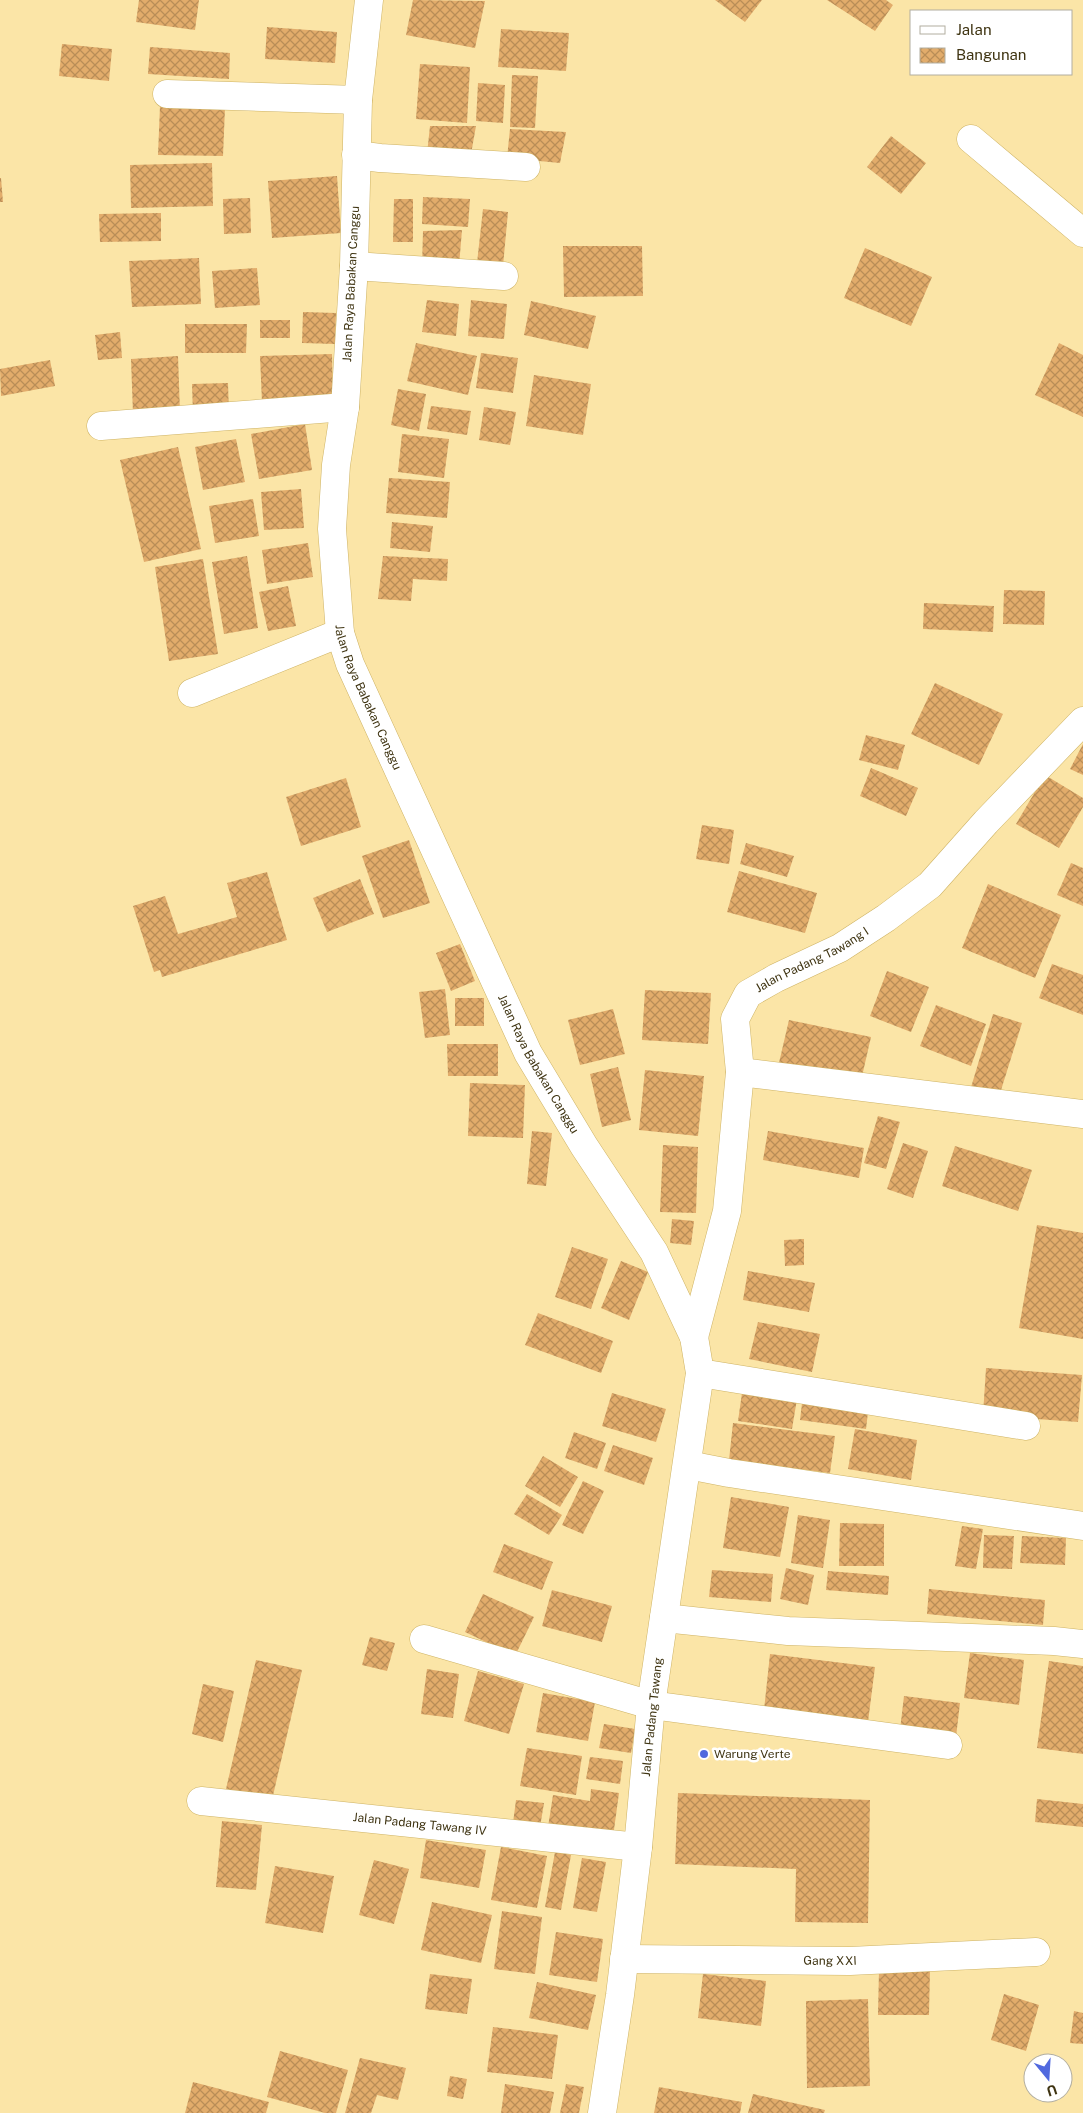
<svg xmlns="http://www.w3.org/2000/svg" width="1083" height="2113" viewBox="0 0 1083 2113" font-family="'Public Sans',sans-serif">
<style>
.building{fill:url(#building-cross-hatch)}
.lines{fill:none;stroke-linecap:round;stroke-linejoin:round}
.minor-casing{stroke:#ceb364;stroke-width:29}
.minor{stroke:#fff;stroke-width:28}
.poi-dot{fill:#5169de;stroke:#fff;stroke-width:2}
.labels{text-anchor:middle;stroke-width:5;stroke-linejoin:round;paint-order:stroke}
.street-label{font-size:12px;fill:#3f3412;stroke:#fff}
.poi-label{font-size:12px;fill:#3f3412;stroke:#fff;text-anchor:start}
</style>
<defs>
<pattern id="building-cross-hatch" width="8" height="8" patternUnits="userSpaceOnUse" patternTransform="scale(1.25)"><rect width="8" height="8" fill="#e2ac6b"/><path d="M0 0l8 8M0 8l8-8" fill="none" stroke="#b98d57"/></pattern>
</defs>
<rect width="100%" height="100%" fill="#fbe5a7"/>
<path class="building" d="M139 0H199L195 30 136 22Z
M413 0 485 1 475 48 406 35Z
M715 0H762L745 22Z
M827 0H886L893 5 875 31Z
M267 27 337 32 335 63 265 59Z
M501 29 569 33 566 71 498 67Z
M62 44 112 49 109 81 59 76Z
M150 47 230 53 229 79 148 74Z
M420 64 470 67 467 123 416 119Z
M512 75 538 76 535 128 510 127Z
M478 83 505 85 503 123 476 121Z
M160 106 225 108 223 156 158 155Z
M430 126H476L471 154H427Z
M510 129 566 132 560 163 507 158Z
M891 136 926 163 901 194 867 167Z
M212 163 213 206 131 208 130 165Z
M337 176 341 233 272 238 268 181Z
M0 178H1L3 202H0Z
M423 197 470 199 468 227 422 224Z
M250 198 251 233 224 234 223 199Z
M394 199H413V242H393Z
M483 209 508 212 503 266 477 263Z
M161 213V241L100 242 99 214Z
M462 230 459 266H422L423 231Z
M563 246H642L643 296 564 297Z
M865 248 932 277 911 326 844 298Z
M199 258 201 304 132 307 129 261Z
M257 268 260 305 215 308 212 271Z
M427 300 459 304 456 336 422 332Z
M471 300 507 304 504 339 468 336Z
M531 301 596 316 588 349 524 335Z
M303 312 336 313 335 344 302 343Z
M260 320H290V338H260Z
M185 324H247L246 353H185Z
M120 332 122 358 98 360 95 335Z
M416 343 477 356 468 395 407 381Z
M1059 343 1083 355V417L1035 395Z
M481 353 518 358 513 393 476 388Z
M332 354 333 400 262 403 260 356Z
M178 356 180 412 133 414 131 359Z
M50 360 55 386 1 396 0 369Z
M534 375 591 384 583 435 526 426Z
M228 383 229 414 193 415 192 384Z
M398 389 426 394 419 431 391 425Z
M431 406 471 411 467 435 427 429Z
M484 407 516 412 510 445 479 440Z
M305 424 312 470 259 479 251 434Z
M402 434 449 439 444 478 398 472Z
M236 439 245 482 203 490 195 447Z
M178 447 201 549 144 562 120 460Z
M389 478 450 482 447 518 386 513Z
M301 489 304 528 264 530 261 492Z
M253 499 259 536 215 543 209 506Z
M392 522 433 526 430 552 390 548Z
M308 543 313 577 267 584 262 550Z
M247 556 258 628 224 634 212 562Z
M383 556 448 559 447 581 413 579 411 601 378 599Z
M203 559 218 654 169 661 155 567Z
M288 586 296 626 268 631 259 592Z
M1004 590 1045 591 1044 625 1003 624Z
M924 603 994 606 993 632 923 629Z
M935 683 1003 714 979 765 911 734Z
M866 735 905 745 898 770 859 760Z
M1083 744V775L1070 769Z
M871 768 918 788 906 816 860 796Z
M1045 775 1083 798V807L1059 848 1016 824Z
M346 778 361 827 301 846 286 797Z
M702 825 734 830 729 864 696 859Z
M409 840 430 903 383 918 362 856Z
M746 843 794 856 787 877 740 864Z
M1071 863 1083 868V906L1057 895Z
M739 871 817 893 805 933 727 912Z
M267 872 287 940 162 977 160 970 154 972 133 906 165 896 178 934 237 917 227 883Z
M360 879 374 914 327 932 313 898Z
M988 884 1061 915 1035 978 962 948Z
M460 944 475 981 451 991 436 953Z
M1052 964 1083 975V1015L1039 998Z
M887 971 929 987 911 1032 870 1016Z
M445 989 450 1035 425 1038 419 992Z
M645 990 711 993 708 1044 642 1040Z
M455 998H484V1026H455Z
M936 1005 986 1024 971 1066 920 1046Z
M613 1009 625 1054 580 1065 568 1020Z
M993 1014 1022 1023 997 1103 969 1094Z
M789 1020 871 1037 860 1085 778 1067Z
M447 1044H498V1076H448Z
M618 1067 631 1120 602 1127 590 1074Z
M645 1070 704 1076 698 1136 639 1130Z
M470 1083 525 1085 523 1138 468 1136Z
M878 1116 900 1122 886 1169 864 1163Z
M532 1131 552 1133 546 1186 527 1184Z
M768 1131 864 1148 859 1178 763 1160Z
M903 1143 928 1151 913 1198 887 1189Z
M663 1145 698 1147 696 1213 660 1212Z
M955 1146 1032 1170 1018 1211 942 1186Z
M672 1219 694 1221 691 1245 670 1243Z
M1037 1225 1083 1233V1339L1019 1328Z
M804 1239V1265L785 1266 784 1240Z
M572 1247 608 1259 591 1309 555 1297Z
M621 1261 648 1272 629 1320 601 1308Z
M748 1271 815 1283 809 1312 743 1300Z
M538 1313 613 1341 601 1373 525 1345Z
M758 1322 820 1334 812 1372 749 1359Z
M986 1368 1082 1375 1078 1422 983 1415Z
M743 1386 798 1393 792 1429 738 1421Z
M612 1393 666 1409 656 1442 602 1426Z
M803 1395 869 1404 866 1429 800 1420Z
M733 1423 835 1436 830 1473 729 1460Z
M855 1429 917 1440 911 1480 848 1469Z
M574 1432 606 1443 597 1469 565 1458Z
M613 1445 653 1458 644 1485 604 1471Z
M543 1456 578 1477 560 1507 525 1486Z
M583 1481 604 1491 583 1534 562 1525Z
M527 1494 562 1515 549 1535 514 1514Z
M731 1497 789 1507 780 1557 723 1548Z
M798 1515 830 1520 823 1568 791 1563Z
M840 1523 884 1524V1566H839Z
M962 1526 983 1529 976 1569 955 1566Z
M984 1535 1014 1536 1012 1569 983 1568Z
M1022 1536 1066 1538 1065 1565 1020 1563Z
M504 1544 553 1562 542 1590 493 1572Z
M786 1568 814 1575 808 1605 780 1599Z
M712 1570 773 1574 771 1602 709 1597Z
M828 1571 889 1576 888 1595 826 1590Z
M929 1589 1045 1600 1043 1625 927 1614Z
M552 1590 612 1606 602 1642 542 1626Z
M483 1594 534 1617 515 1656 465 1632Z
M370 1637 395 1643 387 1671 362 1665Z
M970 1653 1024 1660 1019 1705 964 1698Z
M770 1654 875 1667 868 1722 764 1710Z
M256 1660 302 1670 272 1800 226 1789Z
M1049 1661 1083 1666V1754L1037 1748Z
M427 1669 459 1674 453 1718 421 1714Z
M478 1671 524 1684 509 1734 464 1721Z
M203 1684 234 1691 223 1742 192 1734Z
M543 1693 595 1702 588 1741 536 1732Z
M904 1696 960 1703 956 1737 900 1730Z
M604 1724 635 1729 631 1753 599 1748Z
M527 1748 582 1756 576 1795 520 1786Z
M590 1757 623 1761 620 1784 586 1779Z
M591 1789 619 1793 613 1837 548 1827 553 1795 590 1801Z
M678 1793 870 1800 868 1923 795 1922 796 1869 675 1864Z
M1037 1799 1083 1804V1827L1035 1822Z
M516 1800 544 1803 540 1827 513 1823Z
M222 1821 262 1825 256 1890 216 1887Z
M426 1840 486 1850 479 1888 420 1878Z
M501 1847 547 1856 537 1908 491 1900Z
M555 1852 571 1855 561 1910 545 1907Z
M582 1858 606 1862 597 1912 573 1908Z
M374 1860 409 1869 394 1924 359 1915Z
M275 1866 334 1876 323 1933 265 1923Z
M432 1902 492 1915 481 1963 421 1950Z
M502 1911 542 1917 535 1974 494 1969Z
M556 1932 603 1939 597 1982 549 1975Z
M879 1970H930L929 2015H878Z
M430 1974 472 1979 467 2014 425 2009Z
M703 1974 766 1981 761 2026 698 2018Z
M537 1982 596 1995 588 2030 529 2018Z
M1004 1994 1039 2005 1026 2051 991 2040Z
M868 1999 870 2086 807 2088 806 2001Z
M1074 2011 1083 2013V2044L1070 2043Z
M493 2027 558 2035 552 2079 487 2072Z
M280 2051 348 2070 336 2113H325L267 2097Z
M360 2058 406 2068 398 2100 377 2095 371 2113H345Z
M450 2076 467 2079 463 2099 447 2096Z
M193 2082 269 2102 266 2113H185Z
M505 2084 554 2092 550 2113H501Z
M566 2084 584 2087 579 2113H560Z
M659 2087 742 2102 740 2113H654Z
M753 2094 825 2110 824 2113H748Z"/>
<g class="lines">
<defs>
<g id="minor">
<path id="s1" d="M369 0 358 100 354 266 345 407 336 465 332 529 340 633 350 664 528 1053 584 1146 654 1252 694 1337 700 1373 651 1705 638 1847 620 1995 602 2113"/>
<path d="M167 94 358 100"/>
<path d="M971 139 1083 233"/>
<path d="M356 155 380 158 526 167"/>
<path d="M354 266 504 276"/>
<path d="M101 426 345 407"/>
<path d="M192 693 340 633"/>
<path d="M740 1072 1083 1114"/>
<path id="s2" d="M694 1337 727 1211 740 1072 735 1019 748 994 776 978 840 948 886 918 930 885 986 822 1083 721"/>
<path d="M700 1373 1026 1426"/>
<path d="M688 1465 729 1473 1083 1526"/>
<path d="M664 1618 788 1631 1054 1641 1083 1644"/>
<path d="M424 1639 651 1705 948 1745"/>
<path id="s3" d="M201 1801 638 1847"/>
<path id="s4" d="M624 1959 850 1961 1036 1952"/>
</g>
</defs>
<use href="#minor" class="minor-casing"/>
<use href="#minor" class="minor"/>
</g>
<circle class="poi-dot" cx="704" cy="1754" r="5"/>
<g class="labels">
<g class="street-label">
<text transform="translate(351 284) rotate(-87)" y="4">Jalan Raya Babakan Canggu</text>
<text dy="4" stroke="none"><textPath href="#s1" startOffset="705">Jalan Raya Babakan Canggu</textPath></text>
<text dy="4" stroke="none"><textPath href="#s2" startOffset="424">Jalan Padang Tawang I</textPath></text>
<text dy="4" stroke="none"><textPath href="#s1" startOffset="1110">Jalan Raya Babakan Canggu</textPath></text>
<text transform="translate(652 1717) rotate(-84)" y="4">Jalan Padang Tawang</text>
<text dy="4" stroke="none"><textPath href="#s3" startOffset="220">Jalan Padang Tawang IV</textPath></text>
<text dy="4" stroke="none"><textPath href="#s4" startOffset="206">Gang XXI</textPath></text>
</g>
<g class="poi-label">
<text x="714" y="1758">Warung Verte</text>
</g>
</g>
<rect x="910" y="10" width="162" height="65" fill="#ffffff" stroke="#b2aea0"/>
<rect x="920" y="26" width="25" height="8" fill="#ffffff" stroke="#b2aea0"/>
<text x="956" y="35" font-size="15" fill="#3f3412">Jalan</text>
<rect x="920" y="48" width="25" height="15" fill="url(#building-cross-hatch)" stroke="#b2aea0"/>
<text x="956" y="60" font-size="15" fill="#3f3412">Bangunan</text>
<g transform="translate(1048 2078) rotate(162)"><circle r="24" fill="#ffffff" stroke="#b2aea0"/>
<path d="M0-4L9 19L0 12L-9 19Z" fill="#5169de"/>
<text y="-8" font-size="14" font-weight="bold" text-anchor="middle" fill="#3f3412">U</text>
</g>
</svg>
